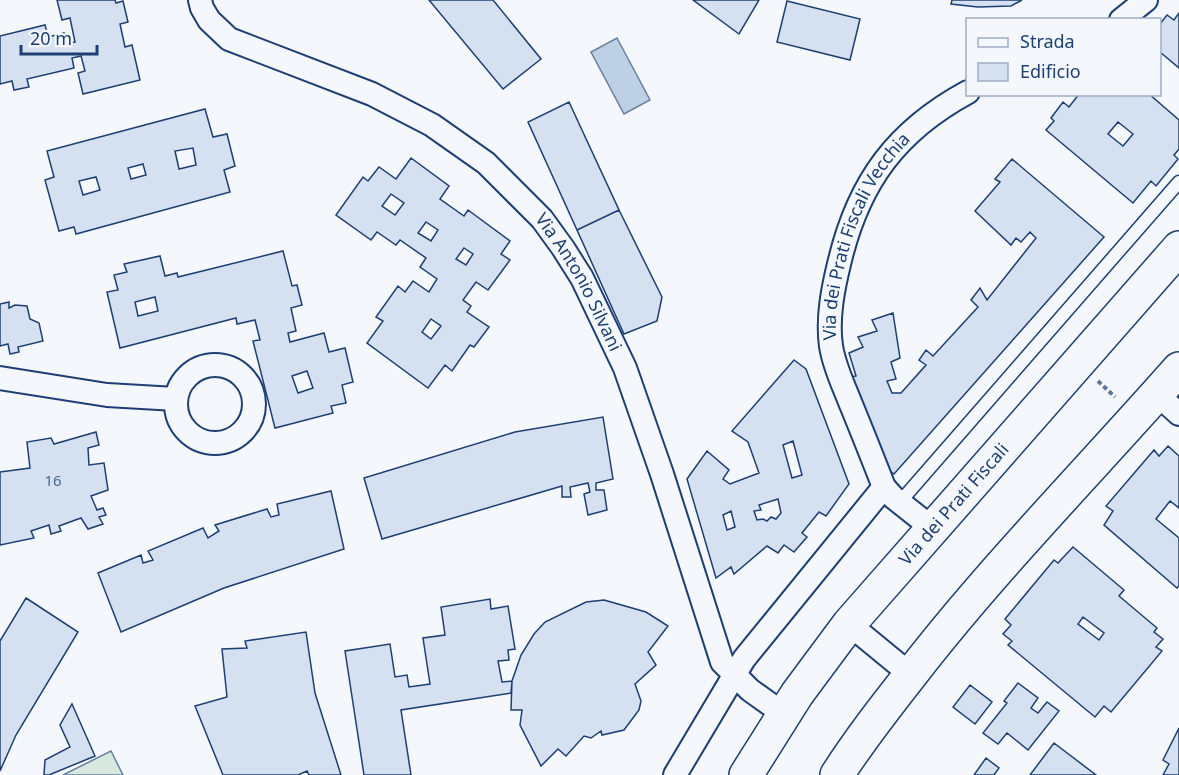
<svg xmlns="http://www.w3.org/2000/svg" width="1179" height="775" viewBox="0 0 1179 775" font-family="'Noto Sans',sans-serif">
<style>
.green{fill:#d7e8df;stroke:#687fa3;stroke-width:1.5}
.water{fill:#bed0e5;stroke:#687fa3;stroke-width:1.5}
.building{fill:#d5e0f0;stroke:#1d3f73;stroke-width:1.5;fill-rule:evenodd}
.lines{fill:none;stroke-linecap:round;stroke-linejoin:round}
.service-casing{stroke:#1d3f73;stroke-width:15}
.minor-casing{stroke:#1d3f73;stroke-width:26}
.primary-casing{stroke:#1d3f73;stroke-width:36}
.path{stroke:#5e769c;stroke-width:4;stroke-dasharray:4.5 3;stroke-linecap:butt}
.service{stroke:#f4f7fb;stroke-width:12}
.minor{stroke:#f4f7fb;stroke-width:22}
.primary{stroke:#f4f7fb;stroke-width:33}
.labels{text-anchor:middle;stroke-width:4.5;stroke-linejoin:round;paint-order:stroke}
.number-label{font-size:15px;fill:#4b6792}
.street-label{font-size:18px;fill:#1d3f73;stroke:#f4f7fb}
</style>
<rect width="100%" height="100%" fill="#f4f7fb"/>
<path class="green" d="M111 751 123 775H63Z"/>
<path class="water" d="M617 38 650 100 624 114 591 52Z"/>
<path class="building" d="M57 0H115L116 3 123 1 128 22 120 24 125 47 132 45 140 80 83 94 78 73 85 71 81 56 72 58 74 68 27 79 29 87 14 90 12 81 0 84V36L45 25 48 37 64 33 66 43 75 42 70 18 62 20Z
M429 0H493L541 59 503 89Z
M693 0H759L739 34Z
M952 0H1022L1011 6 978 7 951 4Z
M787 1 860 19 850 60 777 42Z
M1179 13V68L1160 52V24L1167 15 1174 20Z
M1079 94H1149L1179 120V149L1174 155 1178 159 1156 186 1151 181 1133 203 1046 130 1054 121 1051 118 1063 102 1069 107ZM1118 122 1133 134 1123 146 1108 134Z
M569 102 619 210 577 230 528 122Z
M205 109 213 137 227 134 235 166 224 170 230 192 76 234 74 227 59 231 45 180 54 177 47 151ZM193 148 196 165 179 169 175 151ZM143 164 146 175 131 179 128 168ZM96 177 100 190 83 195 79 181Z
M411 158 449 186 440 199 464 216 468 210 510 241 501 254 510 260 488 290 476 282 463 300 471 306 467 312 489 327 474 347 470 345 452 371 445 365 428 388 367 343 383 321 376 317 398 286 405 292 413 281 429 292 437 279 420 267 426 258 400 240 396 245 377 232 371 240 336 215 363 177 368 181 379 167 396 179ZM391 194 404 203 395 215 382 206ZM426 222 438 230 431 241 418 233ZM464 248 473 254 466 265 456 259ZM431 319 441 326 431 339 422 332Z
M1012 159 1104 237 894 474 878 462 850 377 856 376 849 353 863 347 858 337 877 331 872 320 893 313 900 358 891 362 896 379 887 381 892 393H901L926 365 919 360 926 350 933 356 978 307 971 300 980 288 987 300 1036 238 1030 232 1021 242 1016 238 1011 245 975 211 1000 182 995 179Z
M619 210 662 297 657 321 624 334 577 230Z
M283 251 292 286 297 285 302 305 291 308 296 331 288 333 290 342 324 333 329 352 345 348 353 382 342 385 346 403 331 406 333 413 275 428 253 341 260 340 255 320 237 324 236 318 120 348 107 292 118 290 114 275 127 272 124 264 160 256 165 276 177 273 178 277ZM155 297 158 311 138 316 135 302ZM307 371 313 388 298 393 292 376Z
M9 302V308L15 305 27 306 30 319 39 323 43 341 18 347 19 352 10 354 8 344 0 346V304Z
M794 360 806 369 849 484 826 516 819 512 802 533 807 537 794 552 784 545 778 553 767 546 734 574 731 567 716 578 687 479 707 451 729 470 723 479 730 484 759 473 748 442 732 431ZM793 441 802 475 792 478 783 445ZM778 499 781 513 776 519 771 517 767 521 763 519 757 520 754 511 761 510 759 505ZM731 511 735 527 727 530 723 515Z
M603 417 613 479 596 483V490H604L607 510 588 515 584 494 590 492 588 483 570 487 571 497H562V486L382 539 364 478 515 432Z
M96 432 99 445 88 448 89 465 104 463 108 490 91 496 97 510 103 508 106 515 99 517 103 524 88 529 81 518 59 526 61 531 51 534 49 525 31 531 34 538 0 545V472L30 468 27 442 51 438 54 444Z
M1168 446 1179 456V508L1170 501 1156 519 1179 538V586L1177 588 1104 525 1113 511 1106 506 1154 450 1159 456Z
M331 491 344 549 224 588 121 632 98 573 141 555 143 563 153 560 148 551 203 528 208 538 219 531 215 525 267 509 271 517 279 515 277 504Z
M1073 547 1124 590 1119 596 1157 628 1154 632 1163 639 1156 647 1162 651 1111 712 1104 706 1095 717 1008 645 1012 641 1003 634 1011 625 1005 619 1054 560 1058 563ZM1083 617 1104 633 1099 640 1078 624Z
M26 598 78 632 16 735 0 771V641Z
M490 599 491 609 508 606 515 649 508 650 509 660 498 661 502 682 512 681 511 693 401 710 411 775H364L345 651 390 644 395 677 407 675 409 687 430 684 423 638 445 635 441 607Z
M604 600 646 612 668 626 648 652 656 665 635 684 641 701 639 710 624 730 602 735 601 731 591 738 584 736 566 756 558 749 541 766 520 725 522 710H511L512 681 521 655 534 634 545 622 586 602Z
M306 632 315 693 341 775H309L307 771 298 775H223L195 706 227 697 222 649 247 648 245 641Z
M1018 683 1038 698 1031 708 1038 713 1047 702 1059 711 1028 750 1007 733 998 744 983 733 1007 703 1004 701Z
M970 685 992 702 975 724 953 707Z
M72 704 95 756 49 775H44L45 760 70 747 60 725Z
M1179 728V775H1163L1169 764 1163 760Z
M1054 743 1096 775H1030Z
M986 758 999 768 994 775H974Z"/>
<g class="lines">
<defs>
<path id="service" d="M900 502 1179 182"/>
<g id="minor">
<path id="s1" d="M200 0 202 8 209 20 229 39 372 94 432 125 486 163 542 219 563 248 582 278 625 368 662 474 722 662 750 690 785 715"/>
<path d="M1121 20 1146 0"/>
<circle cx="215" cy="404" r="39"/>
<path d="M0 378 107 395 176 399"/>
<path d="M1157 394 1179 414"/>
<path id="s2" d="M932 528 893 497 884 487C873 459 862 431 850 402 843 384 834 366 831 346 827 318 833 288 840 260 859 182 896 131 968 92"/>
<path d="M849 624 911 675"/>
<path d="M675 775 744 659 884 487"/>
</g>
<g id="primary">
<path id="s3" d="M746 775 797 694 849 624 1179 248"/>
<path d="M837 775C860 739 886 706 912 673 995 566 1090 470 1179 369"/>
</g>
</defs>
<use href="#service" class="service-casing"/>
<use href="#minor" class="minor-casing"/>
<use href="#primary" class="primary-casing"/>
<path class="path" d="M1098 381 1115 397"/>
<use href="#service" class="service"/>
<use href="#minor" class="minor"/>
<use href="#primary" class="primary"/>
</g>
<g class="labels">
<g class="number-label">
<text x="53" y="486">16</text>
</g>
<g class="street-label">
<text dy="6" stroke="none"><textPath href="#s2" startOffset="332">Via dei Prati Fiscali Vecchia</textPath></text>
<text dy="6" stroke="none"><textPath href="#s1" startOffset="489">Via Antonio Silvani</textPath></text>
<text dy="6" stroke="none"><textPath href="#s3" startOffset="342">Via dei Prati Fiscali</textPath></text>
</g>
</g>
<rect x="966" y="18" width="195" height="78" fill="#f4f7fb" stroke="#9eadc5" stroke-width="1.5"/>
<rect x="978" y="38" width="30" height="9" fill="#f4f7fb" stroke="#9eadc5" stroke-width="1.5"/>
<text x="1020" y="48" font-size="18" fill="#1d3f73">Strada</text>
<rect x="978" y="63" width="30" height="18" fill="#d5e0f0" stroke="#9eadc5" stroke-width="1.5"/>
<text x="1020" y="78" font-size="18" fill="#1d3f73">Edificio</text>
<path d="M21 45v9h76v-9" fill="none" stroke="#1d3f73" stroke-width="3"/>
<text x="30" y="45" font-size="18" fill="#1d3f73" stroke="#f4f7fb" stroke-width="4.5" paint-order="stroke">20 m</text>
</svg>
